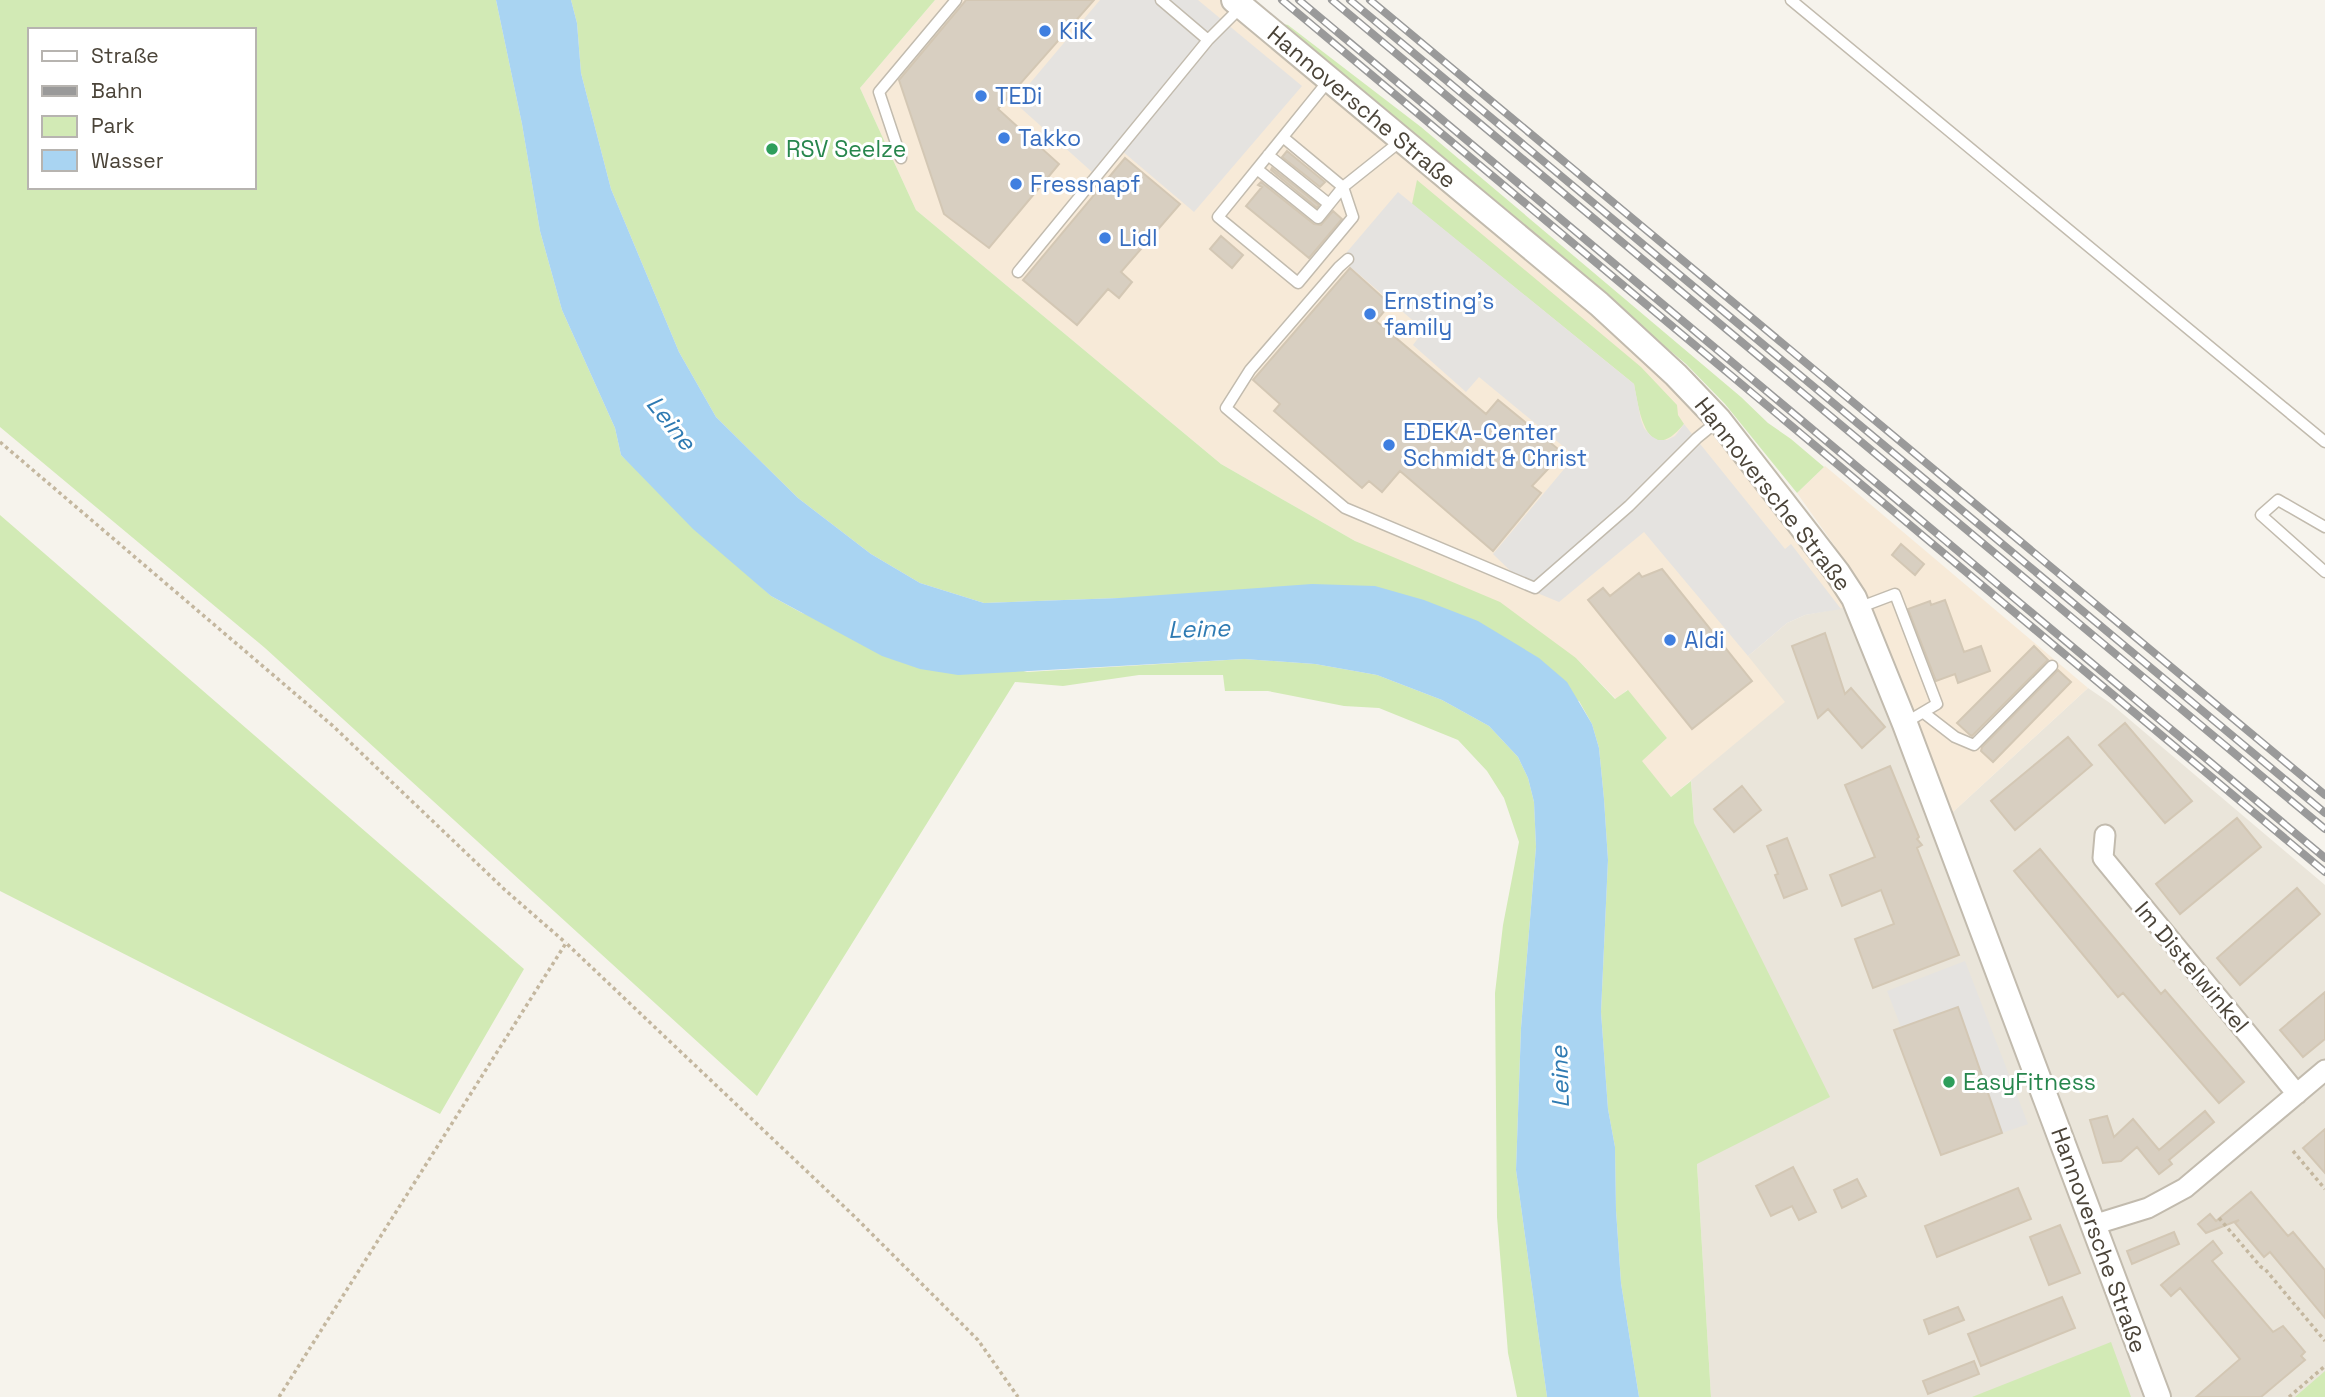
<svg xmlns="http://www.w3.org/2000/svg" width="2325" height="1397" viewBox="0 0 2325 1397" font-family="'Space Grotesk',sans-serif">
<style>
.residential{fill:#eae5da}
.commercial{fill:#f7ead8}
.green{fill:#d2eab5;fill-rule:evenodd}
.parking{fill:#e5e3e0}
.water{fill:#a9d4f2}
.building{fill:#d8cfc1;stroke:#d3c7b4;stroke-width:2}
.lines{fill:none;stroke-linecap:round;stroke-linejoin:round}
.service-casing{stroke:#c2bbae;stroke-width:13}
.minor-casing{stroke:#c2bbae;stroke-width:23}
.tertiary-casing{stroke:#c2bbae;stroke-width:28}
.path{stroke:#c4b79f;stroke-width:3.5;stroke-dasharray:3.5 3.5;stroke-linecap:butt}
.service{stroke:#fff;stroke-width:10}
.minor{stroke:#fff;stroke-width:19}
.tertiary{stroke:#fff;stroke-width:24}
.rail-casing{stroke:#9a9a9a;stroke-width:8}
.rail{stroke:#fff;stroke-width:5;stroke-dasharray:16;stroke-linecap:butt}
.shop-dot{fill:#3f7fe0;stroke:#fff;stroke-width:2.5}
.leisure-dot{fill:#2e9e5b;stroke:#fff;stroke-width:2.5}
.labels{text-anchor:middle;stroke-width:6;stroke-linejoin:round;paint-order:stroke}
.shop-label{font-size:23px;fill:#366cbe;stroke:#fff;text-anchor:start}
.street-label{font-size:23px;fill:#4b4439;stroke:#fff}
.leisure-label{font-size:23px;fill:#27864d;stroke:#fff;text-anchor:start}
.water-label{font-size:24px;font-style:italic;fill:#2e7ab2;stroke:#fff}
</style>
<rect width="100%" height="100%" fill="#f6f3ec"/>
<path class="residential" d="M1862 604 1954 811 2088 688 2110 703 2325 885V1397H1711L1697 1164 1694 823 1691 779 1748 656 1787 623 1805 615Z"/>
<path class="commercial" d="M935 0H1229L1675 377 1862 602 1834 545 1797 493 1825 466 2088 688 1953 812 1863 604 1805 615 1787 623 1748 656 1785 702 1671 797 1641 761 1667 738 1627 690 1616 699 1576 658 1355 541 1221 464 916 210 860 88Z"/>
<path class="green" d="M0 0H496L522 124 540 231 562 310 615 428 621 455 771 596 802 613 1027 672 1244 659 1315 664 1377 675 1442 700 1489 726 1518 757 1528 778 1534 802 1536 847 1521 1028 1516 1170 1547 1397H1517L1508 1353 1497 1217 1495 993 1503 925 1519 842 1504 798 1487 771 1458 740 1379 708 1344 706 1268 691H1225L1223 675H1139L1063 686 1015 682 757 1096 265 648 0 427ZM30 30H254V187H30Z
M571 0H935L860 88 916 210 1221 464 1355 541 1500 602 1576 658 1615 699 1628 690 1667 738 1642 761 1671 797 1691 781 1694 823 1830 1097 1697 1164 1711 1397H1639L1621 1283 1616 1210 1615 1147 1608 1109 1601 1012 1608 860 1604 799 1599 748 1592 724 1579 701 1119 598 984 603 920 583 871 554 798 498 716 417 679 352 611 189 581 73 577 23Z
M1278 23 1288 25 1421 127 1741 397 1768 423 1791 439 1824 467 1797 493 1725 404 1686 364Z
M1417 180 1641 367 1677 405 1678 415 1684 424C1648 468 1639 413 1634 384L1412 204Z
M0 515 524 969 440 1114 0 891Z
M2111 1342 2131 1397H1972Z
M2325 1371V1397H2295Z"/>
<path class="parking" d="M1100 0H1198L1302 86 1194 212 1115 145 1092 172 1014 102Z
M1398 192 1634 384 1641 420 1644 428 1651 436 1658 440H1667L1675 436 1684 424 1785 549 1791 544 1841 609 1805 615 1787 623 1748 656 1644 532 1559 602 1530 590 1493 554 1575 456 1479 377 1466 392 1413 345 1424 330 1341 259Z
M1965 961 2028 1124 2002 1133 1958 1007 1901 1027 1887 991Z"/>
<path class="water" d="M496 0H571L577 23 581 73 611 189 679 352 716 417 798 498 871 554 920 583 984 603 1119 598 1312 584 1375 586 1424 600 1478 621 1539 658 1567 682 1592 724 1599 748 1604 799 1608 860 1601 1012 1608 1109 1615 1147 1616 1210 1621 1283 1639 1397H1547L1516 1170 1521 1028 1536 847 1534 802 1528 778 1518 757 1489 726 1442 700 1377 675 1315 664 1244 659 958 675 920 669 882 656 771 596 693 529 621 455 615 428 562 310 540 231 522 124Z"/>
<path class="building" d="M966 0H1094L998 109 1059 164 989 248 944 214 899 80Z
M1287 151 1325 182 1320 187 1282 157Z
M1125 158 1180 204 1121 272 1132 282 1119 298 1108 289 1077 325 1023 280Z
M1272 168 1319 205 1317 208 1271 170Z
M1261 182 1314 224 1321 225 1333 211 1342 219 1309 258 1246 206 1262 187 1258 185Z
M1221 236 1243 255 1232 268 1210 249Z
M1350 268 1390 304 1376 321 1486 414 1498 400 1563 453 1532 486 1541 493 1493 551 1400 471 1382 492 1369 481 1362 488 1274 411 1280 404 1253 380Z
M1901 544 1924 564 1915 575 1892 555Z
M1662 569 1752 681 1692 729 1588 600 1603 588 1610 596 1639 573 1642 577Z
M1945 600 1964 652 1981 646 1990 671 1958 683 1955 674 1936 681 1908 609 1930 601 1931 605Z
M1825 633 1845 694 1851 688 1885 727 1862 748 1828 709 1818 718 1792 646Z
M2034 646 2048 660 1972 736 1970 735 1957 723Z
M2058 670 2071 682 1993 762 1981 751 1982 747Z
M2125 723 2192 801 2165 823 2099 745Z
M2068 737 2092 765 2015 830 1991 801Z
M1890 766 1919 837 1917 839 1922 845 1917 848 1959 955 1873 988 1855 939 1894 924 1881 890 1842 906 1830 875 1875 857 1845 785Z
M1742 786 1761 810 1734 832 1714 809Z
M2237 818 2261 847 2180 914 2156 884Z
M1787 838 1807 889 1784 898 1775 875 1778 874 1767 846Z
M2040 849 2161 994 2165 990 2244 1082 2219 1103 2123 993 2118 997 2014 871Z
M2297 888 2320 914 2240 985 2217 958Z
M2325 992V1039L2303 1057 2280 1030Z
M1958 1007 2002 1133 1941 1155 1894 1030Z
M2205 1111 2214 1122 2169 1160 2172 1164 2159 1174 2137 1147 2121 1161 2103 1163 2090 1120 2107 1116 2114 1137 2133 1119 2159 1150Z
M2325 1129V1173L2303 1148Z
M1793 1167 1816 1212 1799 1220 1792 1206 1771 1216 1756 1186Z
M1857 1179 1866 1196 1842 1208 1834 1190Z
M2018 1188 2031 1219 1937 1257 1925 1226Z
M2251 1192 2288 1236 2293 1232 2325 1270V1318L2270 1252 2264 1257 2235 1223 2239 1220 2206 1233 2198 1224 2210 1214 2216 1221Z
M2060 1225 2080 1273 2049 1285 2030 1237Z
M2174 1232 2179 1244 2132 1264 2127 1251Z
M2213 1241 2222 1253 2212 1261 2273 1332 2283 1326 2305 1352 2301 1356 2305 1360 2261 1397H2196L2240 1359 2180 1288 2171 1296 2161 1285Z
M2062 1297 2075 1328 1981 1366 1968 1334Z
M1958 1307 1964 1320 1929 1334 1924 1320Z
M1974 1361 1979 1374 1928 1394 1923 1381Z"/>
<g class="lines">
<defs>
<path id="service" d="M1161 0 1208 40
M1791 0 2325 442
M1284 138 1343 187 1353 217 1298 283 1218 217 1329 80
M1268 155 1329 204
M901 158 879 92 956 0
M1257 169 1318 218 1343 187 1402 140
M1348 259 1339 267 1250 370 1226 408 1345 508 1535 588 1629 506 1697 438 1719 420
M1018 272 1208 40 1241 7
M2325 527 2278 500 2261 515 2325 572
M1858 608 1895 594 1937 704 1905 723
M1924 713 1955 737 1974 745 2052 666"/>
<path id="minor" d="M2105 835 2103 858 2297 1094
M2093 1225 2148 1208 2185 1188 2325 1070"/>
<path id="tertiary" d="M1234 0 1599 304 1676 375 1719 420 1837 572 1854 598 1905 724 2158 1397"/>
</defs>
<use href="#service" class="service-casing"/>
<use href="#minor" class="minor-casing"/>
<use href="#tertiary" class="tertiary-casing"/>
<path class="path" d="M0 442 333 726 505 890 566 943
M2293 1151 2325 1189
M2219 1218 2261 1267 2265 1269 2325 1341
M279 1397 566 943 854 1216 978 1340 1018 1397
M2289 1397 2325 1366"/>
<use href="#service" class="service"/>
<use href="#minor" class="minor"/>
<use href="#tertiary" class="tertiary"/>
<defs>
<path id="rail" d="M1282 0 2325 872
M1299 0 2325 858
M1332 0 2325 829
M1350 0 2325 813
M1370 0 2325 795"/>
</defs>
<use href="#rail" class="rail-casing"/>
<use href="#rail" class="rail"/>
</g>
<g class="shop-dot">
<circle cx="1045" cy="31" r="7"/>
<circle cx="981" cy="96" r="7"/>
<circle cx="1004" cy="138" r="7"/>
<circle cx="1016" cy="184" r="7"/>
<circle cx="1105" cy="238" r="7"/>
<circle cx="1370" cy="314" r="7"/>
<circle cx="1389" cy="445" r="7"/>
<circle cx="1670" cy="640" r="7"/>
</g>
<g class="leisure-dot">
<circle cx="772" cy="149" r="7"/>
<circle cx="1949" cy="1082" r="7"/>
</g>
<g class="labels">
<g class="shop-label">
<text x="1059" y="39">KiK</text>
<text x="995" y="104">TEDi</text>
<text x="1018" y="146">Takko</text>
<text x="1030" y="192">Fressnapf</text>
<text x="1119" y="246">Lidl</text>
<text x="1384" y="309">Ernsting's<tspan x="1384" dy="26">family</tspan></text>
<text x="1403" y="440">EDEKA-Center<tspan x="1403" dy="26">Schmidt &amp; Christ</tspan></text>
<text x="1684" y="648">Aldi</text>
</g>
<g class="street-label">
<text transform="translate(1362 107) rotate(40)" y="8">Hannoversche Straße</text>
<text transform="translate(1773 494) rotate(52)" y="8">Hannoversche Straße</text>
<text transform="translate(2192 967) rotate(50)" y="8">Im Distelwinkel</text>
<text transform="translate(2099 1240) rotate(70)" y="8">Hannoversche Straße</text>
</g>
<g class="leisure-label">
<text x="786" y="157">RSV Seelze</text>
<text x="1963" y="1090">EasyFitness</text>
</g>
<g class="water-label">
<text transform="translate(671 423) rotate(51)" y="8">Leine</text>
<text transform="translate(1199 629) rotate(-2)" y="8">Leine</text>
<text transform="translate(1560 1077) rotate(-92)" y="8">Leine</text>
</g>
</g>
<rect x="28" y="28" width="228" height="161" fill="#ffffff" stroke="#b7b4b0" stroke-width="2"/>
<rect x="42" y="51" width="35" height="10" fill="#ffffff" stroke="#b7b4b0" stroke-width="2"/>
<text x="91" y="63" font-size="21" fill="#4b4439">Straße</text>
<rect x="42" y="86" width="35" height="10" fill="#9a9a9a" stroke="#b7b4b0" stroke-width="2"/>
<text x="91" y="98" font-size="21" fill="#4b4439">Bahn</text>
<rect x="42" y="116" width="35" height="21" fill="#d2eab5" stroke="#b7b4b0" stroke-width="2"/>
<text x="91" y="133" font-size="21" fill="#4b4439">Park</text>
<rect x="42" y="150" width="35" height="21" fill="#a9d4f2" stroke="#b7b4b0" stroke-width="2"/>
<text x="91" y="168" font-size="21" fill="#4b4439">Wasser</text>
</svg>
